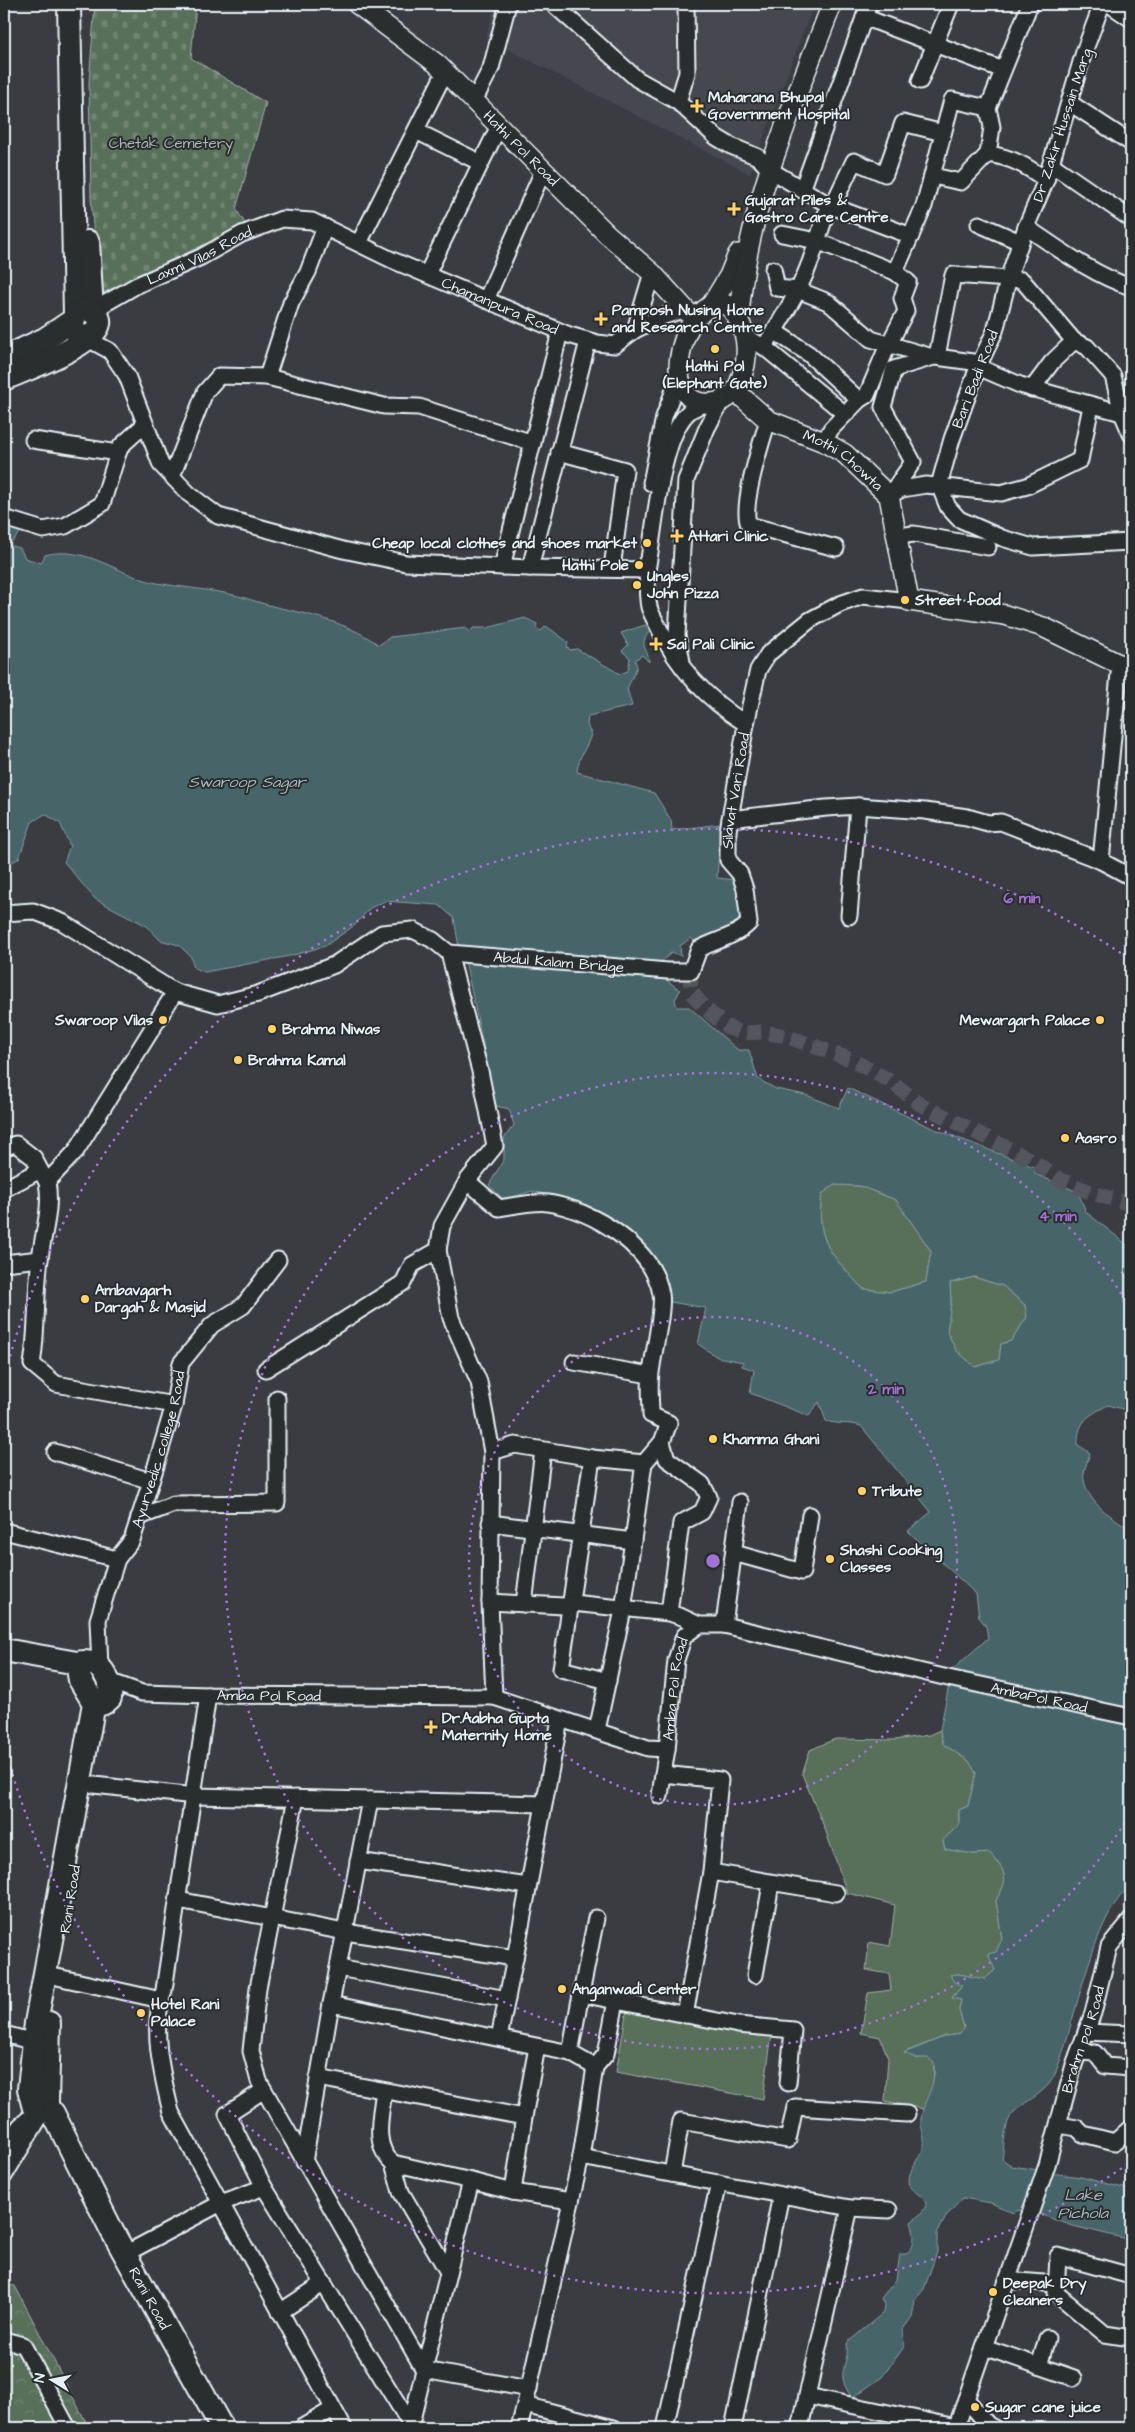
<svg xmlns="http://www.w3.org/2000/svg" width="1135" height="2432" viewBox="0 0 1135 2432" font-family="'Architects Daughter',sans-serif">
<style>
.built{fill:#474650}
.green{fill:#596f5a;stroke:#a0b0a9}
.forest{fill:url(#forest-crowns);stroke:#a0b0a9}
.cemetery{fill:url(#cemetery-stones);stroke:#a0b0a9}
.water{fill:#476569;stroke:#879da2;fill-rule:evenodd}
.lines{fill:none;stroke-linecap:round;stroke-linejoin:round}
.minor-tunnel{stroke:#55575d;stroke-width:15;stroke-dasharray:15 8;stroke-linecap:butt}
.minor-casing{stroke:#e8f1f8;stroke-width:19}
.major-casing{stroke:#e8f1f8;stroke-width:22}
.highway-casing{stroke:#e8f1f8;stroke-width:26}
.minor{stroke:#2a2d2e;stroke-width:15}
.major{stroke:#2a2d2e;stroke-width:19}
.highway{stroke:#2a2d2e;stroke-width:22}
.ring{fill:none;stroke:#a171d3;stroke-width:2.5;stroke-dasharray:2.5 5}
.poi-dot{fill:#ffd166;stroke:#2a2d2e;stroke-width:2}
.labels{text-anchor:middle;stroke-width:4;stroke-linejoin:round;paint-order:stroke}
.poi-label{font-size:15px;font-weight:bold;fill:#e8f1f8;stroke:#2a2d2e;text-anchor:start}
.street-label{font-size:15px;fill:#e8f1f8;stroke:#2a2d2e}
.park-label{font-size:15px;fill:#a8b6b1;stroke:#2a2d2e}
.water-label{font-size:16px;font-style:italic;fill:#a8b9bf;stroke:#2a2d2e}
.centre{fill:#a171d3;stroke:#2a2d2e;stroke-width:2.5}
.ring-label{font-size:15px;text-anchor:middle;font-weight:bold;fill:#a171d3;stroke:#2a2d2e;stroke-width:4;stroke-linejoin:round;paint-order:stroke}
</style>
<defs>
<pattern id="forest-crowns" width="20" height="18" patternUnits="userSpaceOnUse" patternTransform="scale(1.25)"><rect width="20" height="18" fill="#596f5a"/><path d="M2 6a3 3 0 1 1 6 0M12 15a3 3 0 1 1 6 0" fill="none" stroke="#718472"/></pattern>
<pattern id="cemetery-stones" width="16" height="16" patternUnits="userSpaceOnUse" patternTransform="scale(1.25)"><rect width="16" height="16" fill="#596f5a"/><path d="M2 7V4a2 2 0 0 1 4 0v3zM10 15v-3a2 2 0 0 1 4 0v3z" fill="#718472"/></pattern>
</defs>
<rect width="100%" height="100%" fill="#3b3c42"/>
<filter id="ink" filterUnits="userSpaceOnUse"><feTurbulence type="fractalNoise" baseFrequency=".02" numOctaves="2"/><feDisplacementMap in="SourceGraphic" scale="10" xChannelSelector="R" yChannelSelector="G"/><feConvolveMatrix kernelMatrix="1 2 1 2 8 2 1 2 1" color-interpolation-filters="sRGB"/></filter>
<g filter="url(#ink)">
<path class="built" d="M495 4H814L750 174 486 38Z"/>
<path class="green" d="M834 1185 860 1186 896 1200 931 1251 926 1282 891 1292 863 1289C832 1255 815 1243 822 1194Z
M974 1277 1003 1286 1025 1305 1027 1317 1011 1341 1001 1344 999 1360 975 1367 956 1350 947 1332 951 1302 950 1283Z
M940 1730 943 1744 969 1761 976 1773 968 1806 959 1810V1825L943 1840 945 1849 973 1854 990 1853C1006 1871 1010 1879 996 1900L1002 1939 996 1952 995 1970 985 1979 958 1974 950 1975 962 1986 952 1998 961 2000 959 2010 964 2027 960 2034 946 2036 905 2052 916 2058 928 2057 934 2063 933 2087 924 2109 885 2101 888 2058 880 2037 861 2033 868 1993 891 1990 889 1974 866 1970 869 1942 890 1946 895 1905 847 1893 825 1829 802 1774 810 1750 835 1739 894 1740 929 1735Z
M627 2009 772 2033 763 2099 616 2072Z"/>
<path class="forest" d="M4 2285 15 2286 89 2428H4Z"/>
<path class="cemetery" d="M95 4H196L191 58 266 103 236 209 246 225 98 295 91 197 89 83Z"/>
<path class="water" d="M4 526 8 530 24 528 9 545 20 548 25 558 41 563 45 555C86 544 119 576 157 583 179 587 202 589 225 593 242 596 259 603 276 607 312 615 349 623 379 645L390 637 466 628 469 633 473 628H487L525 618 537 624 536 628 541 631 546 626 568 642 567 647 570 650 577 649 620 674 628 671 630 658 622 651 628 645 621 633 645 625 649 632C638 647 648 647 649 662L642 655 635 660 637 667 627 689 632 706 588 716 587 725 591 734C587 750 579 753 577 772L654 793 671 820 672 830 721 824 717 878 736 880 740 916 738 923 696 943 691 938 680 946 681 956 672 952 660 963 659 975 680 990 675 1000 677 1007H689L738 1050H749L758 1079 776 1089 806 1095 839 1108 848 1088 932 1128 1034 1167 1035 1174 1078 1192 1086 1212 1131 1248V1289L1123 1301 1125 1304 1131 1305V1411L1108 1405C1089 1415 1077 1421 1078 1445L1090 1453C1088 1461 1082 1473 1084 1480 1089 1505 1112 1517 1131 1529V1886C1092 1915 1075 2026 1055 2074 1047 2093 1028 2099 1014 2112 1003 2123 1005 2145 1002 2159L1012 2166 1038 2170 1024 2212 1018 2210 1014 2213 991 2203 963 2198 947 2215 937 2234V2252L924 2289 915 2300 912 2317 903 2329 904 2347 882 2377 852 2398C833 2371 850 2367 847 2343L883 2313 884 2305 881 2298 896 2280 900 2254H906C916 2245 915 2235 911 2222 945 2196 910 2198 909 2181 909 2169 919 2159 923 2149 927 2139 920 2129 921 2119 924 2096 936 2090 934 2063L928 2058H916L904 2053 946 2036 960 2034 964 2027 959 2010 961 2000 952 1998 962 1986 954 1982 950 1975 958 1974 985 1979 995 1970 988 1954 996 1952 1002 1939 996 1900C1010 1879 1006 1871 990 1853L973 1854 945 1849 943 1840 959 1825V1810L968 1806 976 1773 969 1761 943 1744 940 1730 952 1670 988 1638 986 1626 979 1617 976 1594 908 1531 931 1512 861 1426C849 1422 838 1425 826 1421L819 1402 809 1416 750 1393 754 1370 742 1366 743 1362 717 1357 698 1344 706 1308 670 1302 669 1288 636 1245 595 1212 576 1201 532 1191 504 1200 489 1185 504 1159V1138L514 1125 509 1109 496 1106 466 965 458 942 454 918 439 905 385 901 370 908 355 925 325 946 290 956 205 972 194 968 191 957 179 945 160 940 147 926 95 899 64 862 70 846 60 823 45 814 32 822 19 858 4 867ZM834 1185 860 1186 896 1200 931 1251 926 1282 891 1292 863 1289C832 1255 815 1243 822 1194ZM974 1277 1003 1286 1025 1305 1027 1317 1011 1341 1001 1344 999 1360 975 1367 956 1350 947 1332 951 1302 950 1283Z
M1050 2173 1081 2177 1131 2190V2240L1073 2226 1036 2213Z"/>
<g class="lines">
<path class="minor-tunnel" d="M691 971 690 990 705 1009 729 1028 742 1033 763 1032 786 1036 852 1060 890 1081 920 1104 1033 1161 1060 1180 1095 1194 1131 1204"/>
<defs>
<g id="minor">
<path d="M553 4 637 79 678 102 716 137 731 146 758 157 770 170 829 205 817 241 895 272 908 282 902 298 906 311 885 352 867 395 859 400 831 429 824 442"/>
<path d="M1102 4 1084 52 1046 180 1026 227 1010 273 995 331 978 367 952 439 939 485 948 507 959 519 1002 538 1033 547 1131 542"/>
<path d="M1109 4 1131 19"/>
<path d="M864 17 1003 70"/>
<path d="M920 81 951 4"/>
<path d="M474 101 491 68 508 4"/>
<path d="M678 102 687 73 686 4"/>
<path d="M1070 103 1131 143"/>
<path d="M988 108 992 127 988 154C1011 157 1027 166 1046 180"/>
<path d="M988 108 1030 4"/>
<path d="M416 131 481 163"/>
<path d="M1051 164 1131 219"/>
<path d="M933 176 961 182 988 154"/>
<path d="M802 190 869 4"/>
<path d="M829 205 911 236"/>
<path d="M832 207 854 161 885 174 903 123 943 133"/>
<path d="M979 224 1020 242"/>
<path d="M1026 227C1057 248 1095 276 1131 287"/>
<path d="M359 243 445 72"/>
<path d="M773 269 777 288 798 290 828 302 871 339 929 356 980 363"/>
<path d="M895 272 924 206 952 100 988 108"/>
<path d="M427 274 499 126"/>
<path d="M486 300 543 171"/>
<path id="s1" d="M92 311 137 285 201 257 242 234 282 219 312 221 392 260 569 335 597 343 615 345 635 330 652 273"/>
<path d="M635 330 661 317 686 309"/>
<path d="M774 331 809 354 859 400"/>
<path d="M746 337 764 347C786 313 806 281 817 241L782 234"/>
<path d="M86 338 110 351 127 376 161 465 189 494 218 516 343 550 406 563 530 568 647 570C655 532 660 433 691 410 695 408 700 406 704 403"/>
<path d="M764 347 845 414"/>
<path d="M978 367 1020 385 1122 413"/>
<path d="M267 377 291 303 308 272 325 227"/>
<path d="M1032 389 1052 362 1074 341 1087 347 1113 376 1122 413 1131 434"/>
<path d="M768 420C762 441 740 506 749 525L836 548"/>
<path d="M33 440 118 453 121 446 144 425"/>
<path d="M559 452 625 470 612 568"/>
<path d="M172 476 205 392 219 376 267 377 384 406 419 407 533 443"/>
<path d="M651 483 664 417 679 376"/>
<path d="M889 496 913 462 883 407 894 369 937 356 953 275 1022 280 1074 341"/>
<path d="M889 496 902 489 926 485 1001 493 1027 486 1080 460 1091 406"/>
<path d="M4 518 43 530 65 526 102 504 118 453"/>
<path d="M898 536 914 534 988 547"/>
<path d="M647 561C648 576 646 593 649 607 651 614 656 622 659 628 678 669 708 700 746 724"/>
<path d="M502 567 560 332"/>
<path d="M530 568 588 341"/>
<path d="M682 662 677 635 686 480 707 428 722 400"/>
<path d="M730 819 826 808 858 806 925 811 967 817 988 823 1001 822 1101 861 1131 877"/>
<path d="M1101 861 1120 663"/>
<path d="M4 913 33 911 62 922 175 992 218 1004 258 994 334 965 382 933 413 930 433 940 449 953 480 1071 495 1146 467 1181 442 1226 438 1250 451 1318 479 1382 492 1452 490 1602 494 1697"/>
<path d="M849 916 858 806"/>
<path id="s2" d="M449 953 668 971H691L699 949C716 940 737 936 749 923L745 889 740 874 728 860V831L746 724 758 670 768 654 810 620 840 604 863 596 909 601"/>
<path d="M4 1147 16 1144 34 1158 40 1170 4 1189"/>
<path d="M40 1170 47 1182 76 1151 175 992"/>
<path d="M467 1181 499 1208C514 1206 534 1201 548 1203 593 1210 653 1247 661 1294 664 1309 653 1354 651 1373 649 1387 651 1401 651 1415L669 1423 662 1442 644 1463"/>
<path d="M47 1182C52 1209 43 1232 40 1259 35 1294 38 1329 32 1364L56 1384 174 1405"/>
<path d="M4 1263 40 1259"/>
<path d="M574 1362 650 1375"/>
<path d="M266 1369 403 1283 412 1265 438 1250"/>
<path d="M662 1442 667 1459 702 1484 709 1497 702 1512 681 1523 669 1613"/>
<path d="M55 1452 151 1481"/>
<path d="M492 1452 515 1445 592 1458 644 1463 623 1610 597 1730"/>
<path d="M592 1458 561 1669 608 1681"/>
<path d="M139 1517 174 1504 277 1503V1398"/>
<path d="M490 1523 633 1541"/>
<path d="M4 1531 117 1559"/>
<path d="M734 1553 802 1572 810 1515"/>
<path d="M490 1602 564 1606 572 1603 669 1613 682 1617 699 1625"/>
<path d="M524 1604 543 1450"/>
<path d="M724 1625 740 1502"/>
<path id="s3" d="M100 1668 98 1620 117 1559 132 1540 155 1469 174 1405 181 1363 212 1325 243 1306 278 1260"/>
<path id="s4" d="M109 1681 142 1693 208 1695 494 1697 648 1748 667 1749 676 1660 684 1636 699 1625H724L948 1678 1131 1717"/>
<path d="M208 1695 164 1990C150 2029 162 2074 171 2112L344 2428"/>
<path d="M667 1749 663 1774 720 1780 711 1872 685 2015"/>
<path d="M94 1785 195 1796 370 1800 331 2004 570 2053 595 2067 581 2157 525 2405"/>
<path d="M660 1796 663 1774"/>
<path d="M296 1798 258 1988 251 2051 259 2081 264 2090 424 2370 471 2181 513 2192 571 2201"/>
<path d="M370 1800 544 1804"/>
<path d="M358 1861 528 1886"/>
<path d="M711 1872 836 1893"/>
<path d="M178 1900 345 1932 515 1958 560 1720"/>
<path d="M596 1918 581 1994 616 2001"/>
<path d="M338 1968 507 1999"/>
<path d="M755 1975 771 1884"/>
<path d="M57 1977 161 2000"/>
<path d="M1086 2032 1130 2034 1131 2032"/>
<path d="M4 2034 34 2042"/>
<path d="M499 2038 515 1958"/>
<path d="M1079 2052 1095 2053 1105 2066 1131 2068"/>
<path d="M570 2053 581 1994"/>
<path d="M595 2067 606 2054 616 2001 738 2025 793 2030 788 2083"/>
<path d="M318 2078 524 2117 513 2192"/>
<path d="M264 2090 227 2114 264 2187"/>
<path d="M384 2091C381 2115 372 2146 393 2163"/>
<path d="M524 2117 537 2047"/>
<path d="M1059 2125 1077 2128 1083 2134 1115 2142 1128 2130H1131"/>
<path d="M4 2149 20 2126 34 2114"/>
<path d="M581 2157 850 2208 807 2396 956 2427"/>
<path d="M304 2162 331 2004"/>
<path d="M672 2174 681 2121 788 2140 795 2107 907 2114"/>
<path d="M4 2176 38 2120"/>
<path d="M850 2208 889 2210"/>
<path d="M125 2254 221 2203 264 2187 411 2425"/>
<path d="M448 2272 401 2192 393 2163 471 2181"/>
<path d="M1131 2276 1058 2256 1056 2293 1105 2334 1131 2338"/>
<path d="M1007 2280 1056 2284"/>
<path d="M280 2312 324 2283"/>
<path d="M4 2340 23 2345 68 2428"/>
<path d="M984 2347 1074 2378"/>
<path d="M1039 2366 1047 2338"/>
<path d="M966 2399 988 2425 994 2428"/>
<path d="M301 2428 333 2409"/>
<path d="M410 2428 424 2370 529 2389"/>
<path d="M519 2428 525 2405 614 2428"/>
<path d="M665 2428 719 2183"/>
<path d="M733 2428 781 2195"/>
<path d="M800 2428 807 2396"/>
<path id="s5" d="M956 2428 1047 2165 1074 2065 1093 2013 1109 1947 1131 1920"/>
</g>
<g id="major">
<path id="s6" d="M357 4 437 64 607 234 652 273 694 319"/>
<path d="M712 304 728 305C744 323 749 342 745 365 743 373 740 385 735 391 727 402 705 407 693 400 669 385 680 337 695 319 699 313 707 309 712 304Z"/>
<path d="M712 304 729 276 738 254"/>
<path d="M739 317C746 208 794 105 832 4"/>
<path id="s7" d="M735 391 768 420 824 442 845 454 889 496 909 601 1005 615 1043 627 1131 670"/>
</g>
<g id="highway">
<path d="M69 4 75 315"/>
<path d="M88 242 92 311"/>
<path d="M4 358 45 339 72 321"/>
<path d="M4 379C21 371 110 341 98 317 93 308 82 309 75 315L72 327 80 337 86 338"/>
<path d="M4 1650 77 1663C99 1657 112 1678 110 1698 104 1704 102 1705 94 1703"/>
<path d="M47 2102 49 2023"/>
<path d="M34 2108 29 2089 36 2023 94 1703 80 1680 77 1663"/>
<path id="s8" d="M53 2113 112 2231 222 2428"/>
</g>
</defs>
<use href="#minor" class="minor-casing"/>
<use href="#major" class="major-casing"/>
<use href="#highway" class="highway-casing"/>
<use href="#minor" class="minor"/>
<use href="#major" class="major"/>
<use href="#highway" class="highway"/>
</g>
</g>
<g class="ring">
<circle cx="713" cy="1561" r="244"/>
<path d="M1129 1816A488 488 0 1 1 1129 1306"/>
<path d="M1128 2164A732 732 0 0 1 4 1744M4 1378A732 732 0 0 1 1128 958"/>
</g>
<g class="poi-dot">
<path d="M694.5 98.5h5v5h5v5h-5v5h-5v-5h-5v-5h5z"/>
<path d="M731.5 201.5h5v5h5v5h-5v5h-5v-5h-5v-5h5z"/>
<path d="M598.5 311.5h5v5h5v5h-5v5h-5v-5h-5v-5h5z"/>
<circle cx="715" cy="349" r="5"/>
<path d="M674.5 528.5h5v5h5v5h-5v5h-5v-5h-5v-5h5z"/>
<circle cx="647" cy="543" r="5"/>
<circle cx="639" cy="565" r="5"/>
<circle cx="637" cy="585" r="5"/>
<circle cx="905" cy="600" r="5"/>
<path d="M653.5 636.5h5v5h5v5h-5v5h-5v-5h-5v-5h5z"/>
<circle cx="163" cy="1020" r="5"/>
<circle cx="1100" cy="1020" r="5"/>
<circle cx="272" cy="1029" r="5"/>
<circle cx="238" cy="1060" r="5"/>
<circle cx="1065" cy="1138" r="5"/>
<circle cx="85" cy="1299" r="5"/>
<circle cx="713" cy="1439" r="5"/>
<circle cx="862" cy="1491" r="5"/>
<circle cx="830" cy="1559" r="5"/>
<path d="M428.5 1719.5h5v5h5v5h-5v5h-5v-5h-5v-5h5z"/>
<circle cx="562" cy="1989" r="5"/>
<circle cx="141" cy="2013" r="5"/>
<circle cx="993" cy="2292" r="5"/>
<circle cx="975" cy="2407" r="5"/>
</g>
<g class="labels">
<g class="poi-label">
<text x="708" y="102">Maharana Bhupal<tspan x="708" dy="17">Government Hospital</tspan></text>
<text x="745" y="205">Gujarat Piles &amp;<tspan x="745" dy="17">Gastro Care Centre</tspan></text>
<text x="612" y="315">Pamposh Nusing Home<tspan x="612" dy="17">and Research Centre</tspan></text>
<text x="715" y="371" text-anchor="middle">Hathi Pol<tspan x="715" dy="17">(Elephant Gate)</tspan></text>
<text x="688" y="541">Attari Clinic</text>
<text x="637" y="548" text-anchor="end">Cheap local clothes and shoes market</text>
<text x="629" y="570" text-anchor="end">Hathi Pole</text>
<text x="647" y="581">Ungles<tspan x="647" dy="17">John Pizza</tspan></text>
<text x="915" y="605">Street food</text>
<text x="667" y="649">Sai Pali Clinic</text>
<text x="153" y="1025" text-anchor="end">Swaroop Vilas</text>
<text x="1090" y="1025" text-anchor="end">Mewargarh Palace</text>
<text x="282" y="1034">Brahma Niwas</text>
<text x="248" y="1065">Brahma Kamal</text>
<text x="1075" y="1143">Aasro</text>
<text x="95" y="1295">Ambavgarh<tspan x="95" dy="17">Dargah &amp; Masjid</tspan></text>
<text x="723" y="1444">Khamma Ghani</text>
<text x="872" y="1496">Tribute</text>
<text x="840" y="1555">Shashi Cooking<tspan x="840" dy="17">Classes</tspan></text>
<text x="442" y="1723">Dr.Aabha Gupta<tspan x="442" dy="17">Maternity Home</tspan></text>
<text x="572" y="1994">Anganwadi Center</text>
<text x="151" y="2009">Hotel Rani<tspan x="151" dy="17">Palace</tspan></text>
<text x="1003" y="2288">Deepak Dry<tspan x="1003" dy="17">Cleaners</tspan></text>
<text x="985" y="2412">Sugar cane juice</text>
</g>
<g class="street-label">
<text transform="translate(1062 125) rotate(-72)" y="5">Dr Zakir Hussain Marg</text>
<text dy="5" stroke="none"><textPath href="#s6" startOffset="219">Hathi Pol Road</textPath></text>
<text dy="5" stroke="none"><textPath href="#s1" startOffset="121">Laxmi Vilas Road</textPath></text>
<text dy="5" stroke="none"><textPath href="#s1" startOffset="448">Chamanpura Road</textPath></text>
<text transform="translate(975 379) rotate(-69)" y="5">Bari Badi Road</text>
<text dy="5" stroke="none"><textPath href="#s7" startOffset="130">Mothi Chowta</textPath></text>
<text dy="5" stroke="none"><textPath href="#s2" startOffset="461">Silavat Vari Road</textPath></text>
<text dy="5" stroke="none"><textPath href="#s2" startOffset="110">Abdul Kalam Bridge</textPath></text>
<text dy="5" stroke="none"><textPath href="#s3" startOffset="231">Ayurvedic college Road</textPath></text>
<text dy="5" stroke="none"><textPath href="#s4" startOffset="629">Amba Pol Road</textPath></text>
<text dy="5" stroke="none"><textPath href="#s4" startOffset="162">Amba Pol Road</textPath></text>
<text dy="5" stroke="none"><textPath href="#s4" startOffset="1050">AmbaPol Road</textPath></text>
<text transform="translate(70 1899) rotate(-81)" y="5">Rani Road</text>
<text dy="5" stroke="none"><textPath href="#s5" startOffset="409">Brahm pol Road</textPath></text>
<text dy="5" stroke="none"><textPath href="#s8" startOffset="209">Rani Road</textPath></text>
</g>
<g class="park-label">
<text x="171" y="148">Chetak Cemetery</text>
</g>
<g class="water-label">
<text x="247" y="787">Swaroop Sagar</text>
<text x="1083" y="2200">Lake<tspan x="1083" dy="18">Pichola</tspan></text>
</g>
</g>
<circle cx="713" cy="1561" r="8" class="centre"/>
<g class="ring-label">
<text x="1022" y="903">6 min</text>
<text x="1058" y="1221">4 min</text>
<text x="886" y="1394">2 min</text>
</g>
<rect width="1135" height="2432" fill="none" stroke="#2a2d2e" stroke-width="20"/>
<rect x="10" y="10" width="1115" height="2412" fill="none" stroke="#e8f1f8" stroke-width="2" filter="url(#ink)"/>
<g transform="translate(52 2380) rotate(280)" stroke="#2a2d2e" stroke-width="4" paint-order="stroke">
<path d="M0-4L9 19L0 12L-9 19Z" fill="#e8f1f8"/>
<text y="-8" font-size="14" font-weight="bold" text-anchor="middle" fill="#e8f1f8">N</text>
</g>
</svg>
